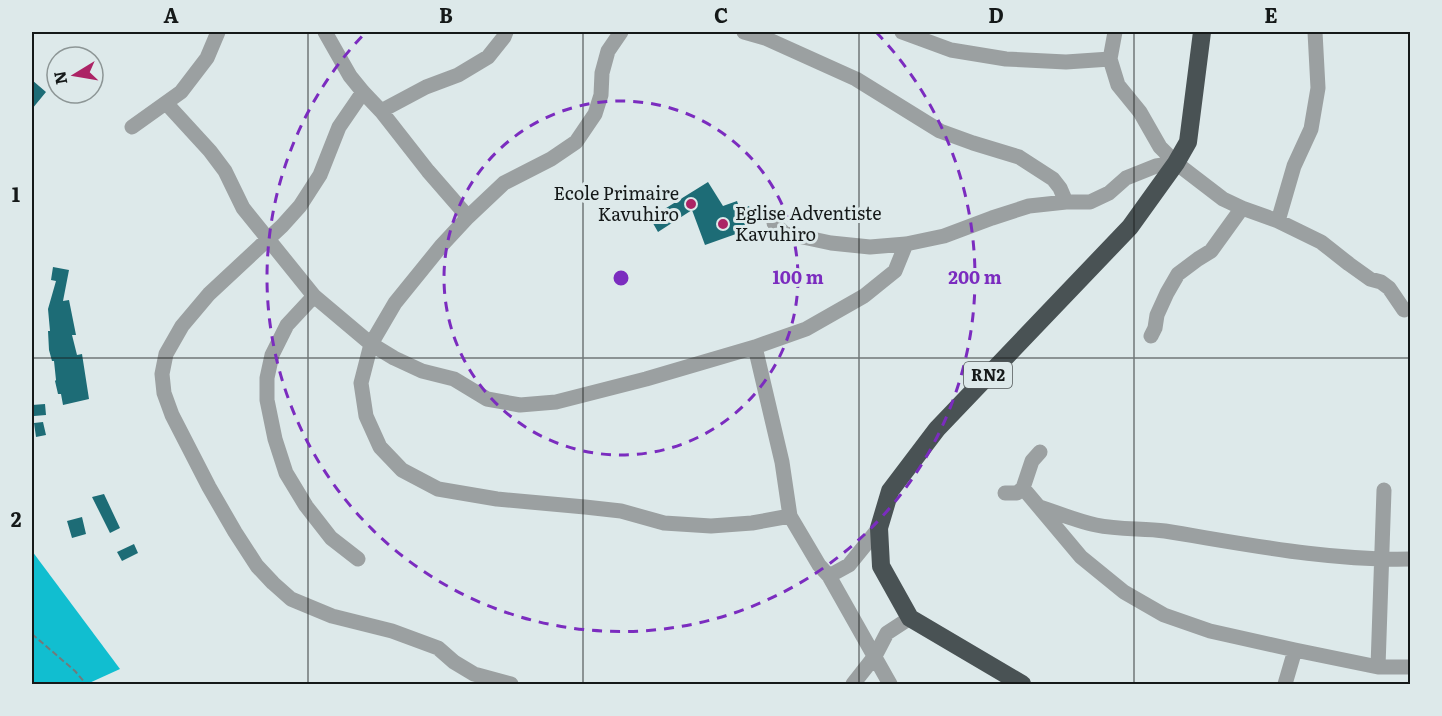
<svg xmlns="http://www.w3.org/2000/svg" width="1442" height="716" viewBox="0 0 1442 716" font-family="Literata,serif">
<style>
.forest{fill:#11bed0}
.building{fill:#1d6c76}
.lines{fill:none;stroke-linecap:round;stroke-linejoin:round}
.path{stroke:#727a7b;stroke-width:2;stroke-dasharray:6 3;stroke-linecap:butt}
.minor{stroke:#9ba0a1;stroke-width:15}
.highway{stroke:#495254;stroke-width:18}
.grid{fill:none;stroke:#151919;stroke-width:1.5;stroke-opacity:0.55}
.ring{fill:none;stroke:#7b2cbf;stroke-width:3;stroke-dasharray:10 8}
.poi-dot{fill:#ac2365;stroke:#dde9ea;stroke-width:2}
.labels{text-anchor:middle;stroke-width:6;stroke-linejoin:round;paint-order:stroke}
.shield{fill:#dde9ea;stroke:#515758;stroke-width:1.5}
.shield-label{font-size:16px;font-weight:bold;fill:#151919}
.poi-label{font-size:18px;fill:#151919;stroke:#dde9ea;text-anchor:end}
.centre{fill:#7b2cbf;stroke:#dde9ea;stroke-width:3}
.ring-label{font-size:18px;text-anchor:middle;font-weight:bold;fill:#7b2cbf;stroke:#dde9ea;stroke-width:6;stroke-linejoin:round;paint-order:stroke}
.neatline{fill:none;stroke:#151919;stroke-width:2}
.grid-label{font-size:20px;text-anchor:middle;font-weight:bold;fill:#151919}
</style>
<rect width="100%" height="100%" fill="#dde9ea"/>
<path class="forest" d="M32 551 120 669 87 684H32Z"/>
<path class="building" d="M32 80 46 92 32 109Z
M708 182 723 206 737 201 740 210 749 206 753 217 746 220 750 229 705 245 692 210 658 232 650 218Z
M53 267 69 270 63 301 69 300 76 335H72L77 355 82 354 89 399 63 405 61 394H58L55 381 56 380 54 361H52L49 350 48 331H50L48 309 56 281 51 280Z
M45 404 46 415 34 416 32 405Z
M43 422 46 435 36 437 34 423Z
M104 494 120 528 110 533 92 497Z
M82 517 86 534 72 538 67 521Z
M134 544 138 553 122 561 117 552Z"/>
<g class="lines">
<path class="path" d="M32 634 75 671 86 684"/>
<path class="minor" d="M325 32 350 76 363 92 381 111 428 171 468 217
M621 32 608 51 602 73 601 95 595 114 576 142 551 159 504 183 468 217 442 245 395 303 371 344 361 383 366 416 380 447 402 470 438 489 497 499 585 507 621 511 664 523 711 526 752 523 790 516
M744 32 765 38 856 79 940 131 973 143 1019 157 1053 179 1060 188 1066 202
M902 32 951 50 1006 59 1066 62 1110 59
M1115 32 1110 59 1118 85 1140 112 1160 147 1176 163 1223 199 1242 208 1278 221 1321 242 1349 264 1370 279 1381 282 1389 288 1404 310
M363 92 339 127 320 175 300 206 282 226 209 294 182 326 166 354 162 374 164 393 172 415 209 487 235 532 257 566 273 583 291 599 332 616 392 631 438 648 454 662 474 674 511 684
M166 103 210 151 225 171 243 208 314 296 371 344 394 358 422 371 454 379 487 399 520 405 556 402 646 379 755 347 806 329 864 296 895 271 906 244
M381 111 426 87 458 75 488 57 504 37 506 32
M132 127 181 92 207 58 218 32
M1278 221 1294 166 1311 129 1318 88 1315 32
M774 223 784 233 831 243 870 247 906 244 944 236 992 218 1029 206 1066 202H1090L1109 193 1126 178 1156 166 1176 163
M314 296 287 325 272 355 267 378V400L275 439 286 473 306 506 331 538 358 559
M1151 336 1155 328 1157 315 1167 293 1178 274 1198 259 1211 251 1242 208
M755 347 782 462 790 516 819 565 829 576 890 684
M1023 488 1081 557 1124 592 1164 615 1210 631 1295 650 1378 667H1410
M1005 493H1017L1023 488 1032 461 1040 452
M1040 507C1058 513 1077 521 1096 525 1119 530 1143 528 1165 531 1246 544 1328 561 1410 559
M829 576 849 565 879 528
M1378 667 1384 490
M853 684 875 656 887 633 910 618
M1285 684 1295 650"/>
<path class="highway" d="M1022 684 910 618 881 566 879 528 890 491 937 429 1130 227 1176 163 1188 142 1202 32"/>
</g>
<path class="grid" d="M308 32V684M583 32V684M859 32V684M1134 32V684M32 358H1410"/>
<g class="ring">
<circle cx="621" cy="278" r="177"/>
<path d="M876 32A354 354 0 1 1 366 32"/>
</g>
<g class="poi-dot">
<circle cx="691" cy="204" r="6"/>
<circle cx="723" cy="224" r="6"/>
</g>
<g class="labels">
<rect class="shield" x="964" y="362" width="48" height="26" rx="4.5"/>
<g class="shield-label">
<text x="988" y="381">RN2</text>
</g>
<g class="poi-label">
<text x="679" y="200">Ecole Primaire<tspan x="679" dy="21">Kavuhiro</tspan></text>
<text x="735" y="220" text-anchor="start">Eglise Adventiste<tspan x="735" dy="21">Kavuhiro</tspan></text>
</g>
</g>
<circle cx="621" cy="278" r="9" class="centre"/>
<g class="ring-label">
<text x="798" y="284">100 m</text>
<text x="975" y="284">200 m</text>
</g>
<rect width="1442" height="716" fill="none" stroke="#dde9ea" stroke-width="66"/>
<g transform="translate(75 75) rotate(259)"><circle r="28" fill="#dde9ea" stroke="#8d9696" stroke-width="1.5"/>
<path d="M0-4.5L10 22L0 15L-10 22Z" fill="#ac2365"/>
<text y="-9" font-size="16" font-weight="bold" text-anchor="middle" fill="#151919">N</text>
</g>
<rect x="33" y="33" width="1376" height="650" class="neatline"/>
<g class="grid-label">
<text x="171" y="23">A</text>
<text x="446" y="23">B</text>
<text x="721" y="23">C</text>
<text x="996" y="23">D</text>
<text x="1271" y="23">E</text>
<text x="16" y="202">1</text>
<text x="16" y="527">2</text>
</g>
</svg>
